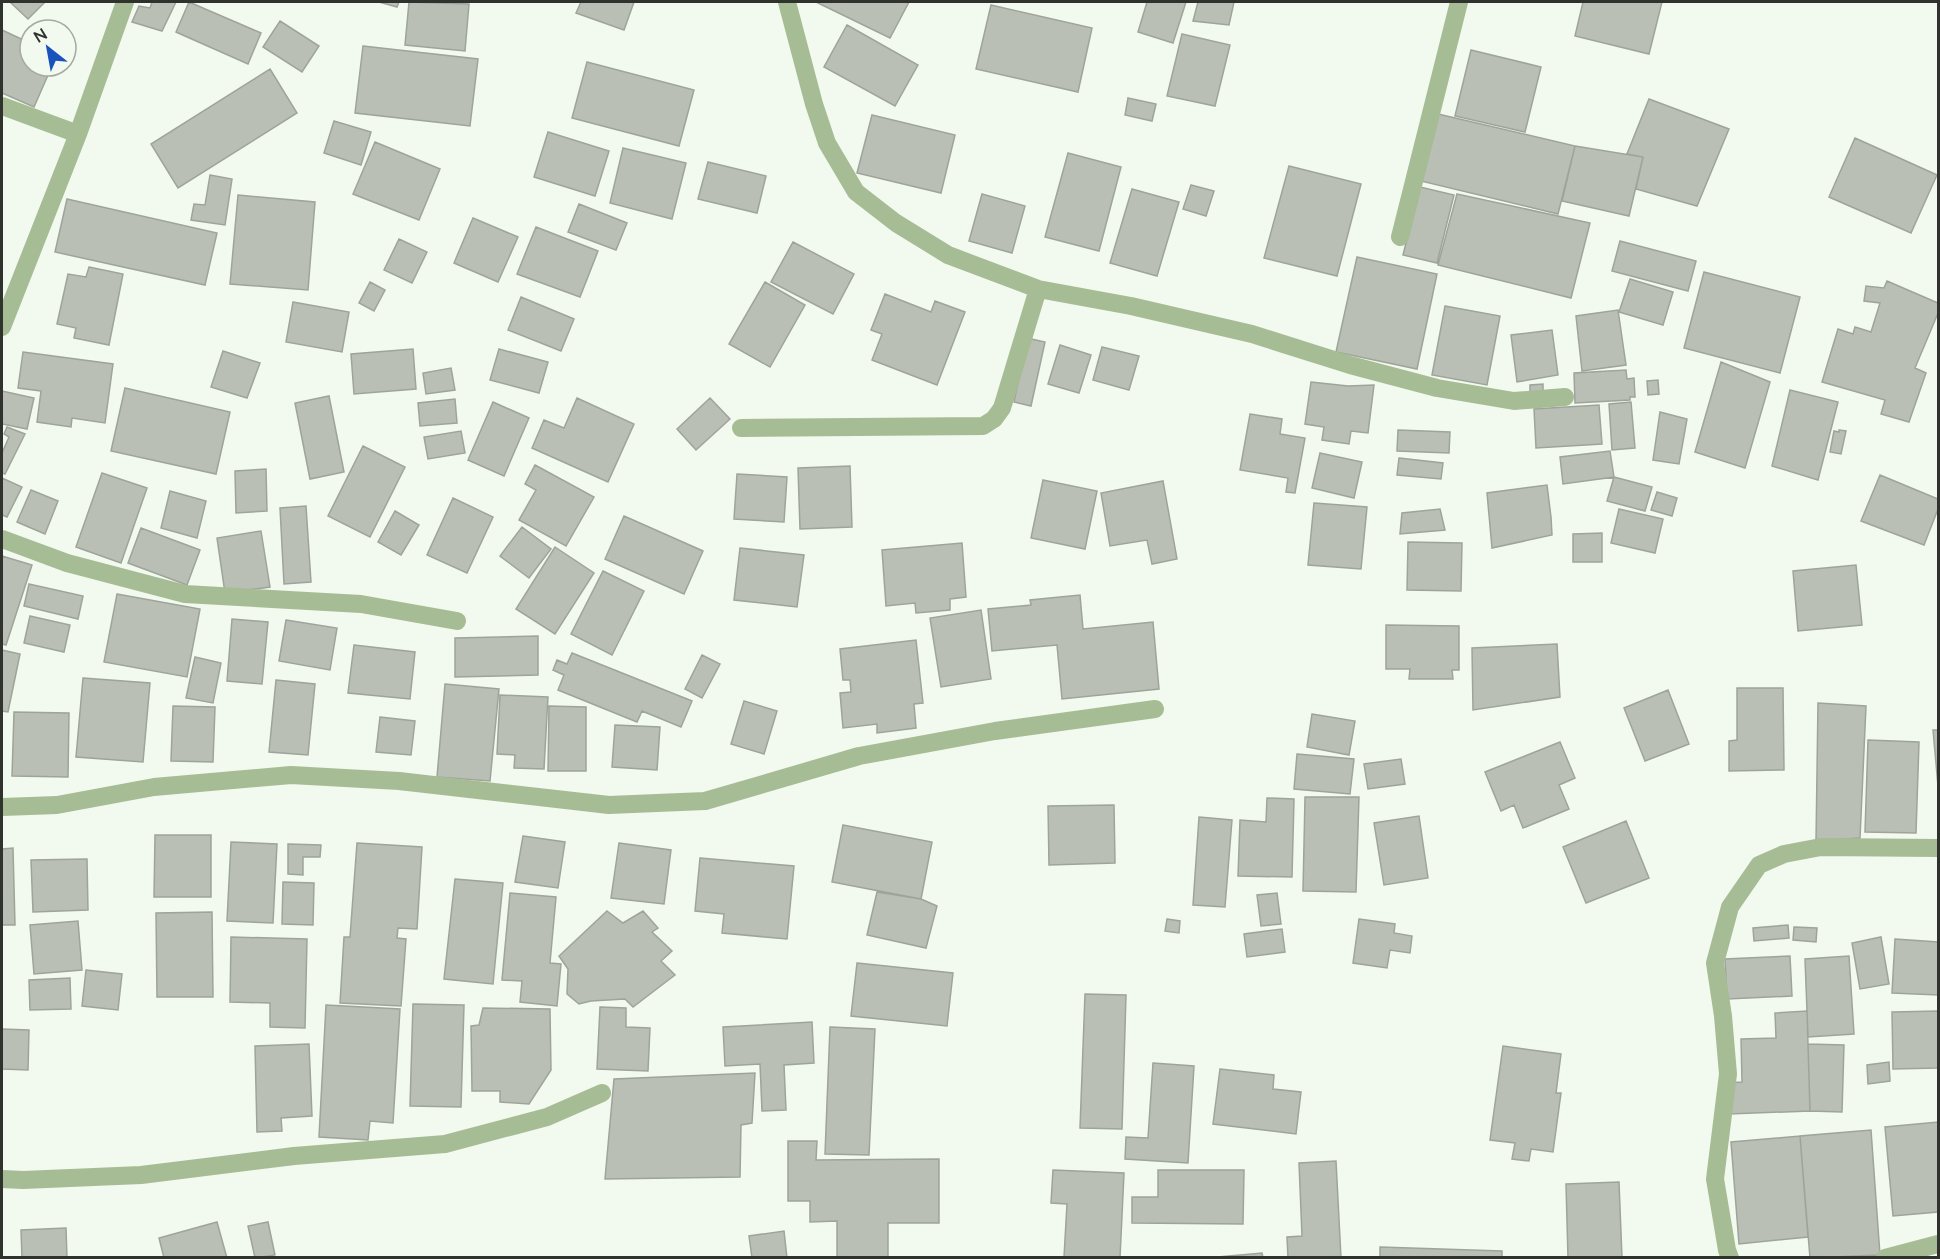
<svg xmlns="http://www.w3.org/2000/svg" width="1940" height="1259" viewBox="0 0 1940 1259" font-family="Lato,sans-serif">
<style>
.building{fill:#b9bfb4;stroke:#9ea499;stroke-width:1.5}
.lines{fill:none;stroke-linecap:round;stroke-linejoin:round}
.minor{stroke:#a6bc95;stroke-width:18}
</style>
<rect width="100%" height="100%" fill="#f2f9ee"/>
<path class="building" d="M10 2H45L28 19Z
M152 2H176L162 31 132 22 139 6 150 8Z
M189 2 261 33 248 64 176 32Z
M379 2H399L397 7Z
M409 2 469 4 465 51 405 45Z
M581 2H634L624 30 576 13Z
M816 2H909L890 38Z
M1147 2H1186L1173 43 1138 32Z
M1198 2H1234L1229 25 1193 21Z
M1583 2H1662L1649 54 1575 36Z
M991 5 1092 28 1078 92 976 69Z
M280 21 319 46 302 72 263 47Z
M847 25 918 65 895 106 824 67Z
M2 30 30 43V66H52L34 107 2 93Z
M1182 34 1230 45 1215 106 1167 96Z
M363 46 478 59 470 126 355 113Z
M1471 50 1541 67 1525 132 1455 116Z
M587 62 694 90 679 146 572 118Z
M270 69 297 113 178 188 151 144Z
M1128 98 1156 104 1152 121 1125 115Z
M1649 99 1729 129 1697 206 1636 189 1643 157 1627 154Z
M1438 114 1575 146 1558 214 1421 181Z
M872 115 955 135 941 193 857 173Z
M334 121 371 132 361 165 324 153Z
M548 132 609 151 595 196 534 177Z
M1855 138 1937 175 1911 233 1829 197Z
M375 142 440 169 419 220 353 194Z
M1575 146 1643 157 1629 216 1562 201Z
M623 148 686 163 672 219 610 203Z
M1068 153 1121 167 1099 251 1045 237Z
M708 162 766 176 757 213 698 199Z
M1289 166 1361 184 1337 276 1264 258Z
M210 175 232 179 225 225 191 220 194 204 205 205Z
M1191 185 1214 191 1206 216 1183 209Z
M1420 187 1454 195 1437 263 1403 255Z
M1132 189 1179 202 1157 276 1110 263Z
M982 194 1025 206 1012 253 969 241Z
M1457 194 1590 223 1571 298 1438 265Z
M238 195 315 202 308 290 230 284Z
M67 199 217 233 205 285 55 252Z
M579 204 627 223 616 250 568 232Z
M473 218 518 237 498 282 454 263Z
M536 227 598 251 580 297 517 274Z
M399 239 427 252 412 283 384 270Z
M1620 241 1696 261 1688 291 1612 271Z
M793 242 854 274 833 314 771 282Z
M1357 257 1437 274 1417 369 1336 352Z
M89 267 123 274 109 345 74 338 76 328 57 324 68 274 86 277Z
M1704 272 1800 297 1780 373 1684 348Z
M1630 279 1673 292 1663 325 1619 312Z
M1887 281 1938 303V313L1915 368 1926 373 1909 422 1881 414 1885 400 1822 382 1838 329 1853 334 1855 327 1871 332 1880 303 1864 301 1866 286 1884 288Z
M370 282 385 290 374 311 359 303Z
M765 282 805 305 770 367 729 344Z
M885 294 931 312 935 301 965 312 937 385 872 360 882 334 871 330Z
M521 297 574 319 561 351 508 330Z
M293 302 349 312 342 352 286 342Z
M1445 306 1500 316 1487 385 1432 375Z
M1618 310 1626 365 1582 371 1576 316Z
M1552 330 1558 375 1517 382 1511 335Z
M1027 338 1045 342 1031 406 1014 402Z
M1060 345 1091 355 1079 393 1048 384Z
M1102 347 1139 356 1129 390 1093 380Z
M413 349 416 389 354 394 351 354Z
M499 349 548 362 539 393 490 380Z
M223 351 260 363 247 398 211 387Z
M23 352 113 364 105 423 72 418 71 427 37 422 41 391 18 388Z
M1721 362 1770 382 1745 468 1695 452Z
M451 368 455 390 426 394 423 373Z
M1626 370 1627 379 1634 378 1635 397H1630V400L1575 403 1574 373Z
M1658 380 1659 394 1648 395 1647 381Z
M1311 382 1348 386 1374 385 1368 433 1351 431 1349 444 1322 440 1324 427 1305 424Z
M1543 384V392H1530V385Z
M125 388 230 412 216 474 111 451Z
M1790 390 1838 402 1818 480 1772 466Z
M2 391 34 398 27 429 2 424Z
M329 396 344 472 310 479 295 403Z
M577 398 634 424 608 482 532 448 544 420 564 428Z
M710 398 730 419 696 450 677 429Z
M455 399 457 423 420 426 418 403Z
M493 402 529 418 504 476 468 460Z
M1631 402 1635 448 1612 450 1609 404Z
M1599 405 1602 444 1536 448 1534 409Z
M1660 412 1687 419 1679 464 1653 460Z
M1250 414 1282 419 1280 434 1305 438 1295 493 1286 492 1288 478 1240 470Z
M7 427 25 434 5 474 2 473V453L9 437 4 434Z
M1398 430 1450 432 1449 453 1397 451Z
M1839 430 1846 431 1841 454 1830 452 1834 431 1839 432Z
M461 431 465 453 428 459 424 437Z
M363 446 405 467 370 537 328 516Z
M1610 451 1614 477 1563 484 1560 457Z
M1320 453 1362 462 1354 498 1312 488Z
M1399 458 1443 463 1441 479 1397 475Z
M535 465 594 497 566 546 519 520 536 490 525 484Z
M850 466 852 527 800 529 798 468Z
M266 469 267 511 236 513 235 471Z
M102 473 147 488 121 563 76 547Z
M737 474 787 477 784 522 734 519Z
M1880 475 1938 499V509L1924 545 1861 521Z
M1614 477 1652 487 1645 511 1607 501Z
M2 478 22 487 7 517 2 515Z
M1043 480 1097 491 1085 549 1031 538Z
M1163 481 1177 559 1152 564 1147 540 1110 546 1101 493Z
M1547 485 1551 517 1552 535 1492 548 1487 493Z
M31 490 58 501 45 534 17 522Z
M170 491 206 501 197 538 161 528Z
M1657 492 1677 498 1672 516 1651 510Z
M453 498 493 517 467 573 427 555Z
M1314 503 1367 507 1361 569 1308 565Z
M306 506 311 582 284 584 280 508Z
M1440 509 1445 530 1400 534 1402 513Z
M1619 509 1663 519 1655 553 1611 543Z
M395 511 419 525 401 555 378 542Z
M624 516 703 551 684 594 605 559Z
M522 527 551 549 529 578 500 556Z
M141 528 200 550 187 585 128 563Z
M261 531 270 587 225 593 217 538Z
M1602 533V562H1573V534Z
M1408 542 1462 543 1461 591 1407 590Z
M962 543 966 597 950 599V610L916 613 915 603 886 606 882 550Z
M555 547 594 573 555 634 516 609Z
M740 548 804 555 797 607 734 600Z
M2 556 32 565 6 645 2 644Z
M1856 565 1862 625 1798 631 1793 571Z
M603 571 644 591 612 655 571 634Z
M29 584 83 596 78 619 24 606Z
M117 594 200 609 187 677 104 662Z
M1080 595 1083 629 1153 622 1159 689 1062 699 1057 645 992 651 988 609 1031 605 1030 600Z
M981 610 991 679 941 687 930 618Z
M30 616 70 625 64 652 24 643Z
M232 619 268 622 262 684 227 681Z
M286 620 337 628 330 670 279 661Z
M1386 625 1459 626V670H1452L1453 679H1409L1410 669H1386Z
M538 636V675L455 677V638Z
M916 640 923 703 914 704 916 728 877 733V724L843 728 840 693 851 692 850 680H843L840 649Z
M1557 644 1560 697 1473 710 1472 648Z
M354 645 415 652 410 699 348 693Z
M2 650 20 654 8 712 2 711Z
M572 653 692 701 681 727 642 711 637 722 558 690 564 675 553 670 557 660 567 664Z
M702 655 720 664 702 698 685 689Z
M195 657 221 663 213 703 186 698Z
M83 678 150 683 143 762 76 757Z
M276 680 315 684 308 755 269 752Z
M445 684 499 689 490 781 437 777Z
M1737 688H1783L1784 770 1729 771V741L1737 740Z
M1668 690 1689 744 1645 761 1624 708Z
M500 695 548 697 544 769 514 768 515 755 497 754Z
M744 701 777 711 764 754 731 744Z
M1818 703 1866 706 1860 838 1816 841Z
M173 706 215 707 213 762 171 761Z
M549 706 586 707V771H548Z
M14 712 69 713 68 777 12 776Z
M1312 714 1355 721 1349 755 1307 747Z
M380 717 415 721 411 755 376 752Z
M615 725 660 727 657 770 612 767Z
M1933 730H1938V786Z
M1868 740 1919 742 1916 833 1865 832Z
M1560 742 1575 778 1559 785 1569 809 1523 828 1514 805 1501 811 1485 772Z
M1297 754 1354 759 1350 794 1294 789Z
M1401 759 1405 784 1368 789 1364 764Z
M1305 797H1359L1356 892 1303 891Z
M1267 798 1294 799 1292 877 1238 876 1240 820 1266 822Z
M1114 805 1115 863 1049 865 1048 806Z
M1419 816 1428 878 1384 885 1374 823Z
M1199 817 1232 820 1225 907 1193 905Z
M1626 821 1649 878 1586 903 1563 847Z
M843 825 932 842 921 899 832 882Z
M155 835H211V897H154Z
M523 836 565 842 558 888 515 882Z
M231 842 277 844 273 923 227 921Z
M357 843 422 847 417 929 398 928 397 938 406 939 401 1006 340 1003 344 937H350Z
M619 843 671 850 664 904 611 898Z
M288 844 321 845 320 857H303V875L288 874Z
M13 848 15 925H2V849Z
M700 858 794 866 787 939 722 933 724 914 695 911Z
M87 859 88 910 33 912 31 860Z
M455 879 503 883 493 984 444 979Z
M283 882 314 883 313 925 282 924Z
M877 892 921 899 937 906 926 948 867 935Z
M510 893 556 897 550 963 561 964 557 1006 520 1002 522 981 502 980Z
M1277 893 1281 924 1261 926 1257 895Z
M607 911 623 923 643 911 658 928 652 932 672 951 661 961 675 975 633 1007 625 999 591 1001 579 1004 567 994 568 969 559 956Z
M212 912 213 997H157L156 913Z
M1167 919 1180 921 1179 933 1165 931Z
M1359 919 1395 924 1394 933 1412 936 1410 953 1390 950 1387 968 1353 963Z
M78 921 82 970 34 974 30 925Z
M1788 925 1789 938 1754 941 1753 928Z
M1794 927 1817 928 1816 942 1793 940Z
M1282 929 1285 952 1247 957 1244 934Z
M231 937 307 939 305 1028 270 1027V1003L230 1002Z
M1881 937 1889 984 1860 989 1852 943Z
M1895 939 1938 942V995L1892 993Z
M1790 956 1792 996 1727 999 1725 959Z
M1849 956 1854 1034 1808 1037 1805 959Z
M857 963 953 973 947 1026 851 1016Z
M86 970 122 974 118 1010 82 1006Z
M70 978 71 1009 30 1010 29 980Z
M1085 994 1126 995 1122 1129 1080 1128Z
M413 1004 464 1005 461 1107 410 1106Z
M326 1005 400 1009 393 1123 370 1121 368 1140 319 1137Z
M600 1007 626 1008V1027L650 1028 648 1071 597 1069Z
M483 1008 550 1009 551 1070 529 1104 500 1102V1091H472L471 1026 479 1025Z
M1807 1011 1810 1111 1729 1114 1728 1083 1742 1082 1741 1039 1776 1038 1775 1013Z
M1938 1011V1068L1893 1069 1892 1012Z
M812 1022 814 1063 784 1065 786 1110 762 1111 760 1064 725 1066 723 1027Z
M830 1027 875 1029 869 1155 825 1154Z
M2 1029 29 1030 28 1070 2 1069Z
M309 1044 312 1116 281 1118 282 1131 257 1132 255 1046Z
M1808 1044 1844 1045 1842 1112 1810 1111Z
M1503 1046 1561 1054 1556 1093H1561L1553 1152 1531 1149 1529 1161 1512 1159 1515 1143 1490 1140Z
M1889 1062 1890 1081 1868 1084 1867 1065Z
M1153 1063 1194 1066 1188 1163 1125 1159 1126 1137 1148 1138Z
M1220 1069 1274 1075 1273 1089 1301 1092 1296 1134 1213 1124Z
M755 1073 752 1123 741 1125 740 1177 605 1179 614 1079Z
M1938 1122V1212L1893 1216 1885 1127Z
M1871 1130 1880 1255 1810 1258 1800 1136Z
M1800 1136 1808 1237 1739 1244 1731 1142Z
M788 1141H817L816 1160 939 1159V1223H888V1258H837V1221L810 1222V1201H788Z
M1336 1161 1341 1258H1288L1287 1237 1302 1236 1299 1163Z
M1053 1170 1124 1173 1120 1258 1064 1257 1067 1204 1051 1203Z
M1158 1170H1244L1243 1224 1132 1223V1197H1158Z
M1619 1182 1622 1258H1568L1566 1184Z
M217 1222 227 1258H164L159 1238Z
M268 1222 275 1255 255 1258 248 1226Z
M66 1228 67 1258H22L21 1230Z
M784 1231 787 1258H752L749 1236Z
M1380 1247 1502 1251V1258H1380Z
M1262 1253 1263 1258H1206Z"/>
<g class="lines">
<path class="minor" d="M787 2 814 104 827 143 856 192 896 223 948 255 1038 289 1131 306 1252 334 1350 365 1437 388 1514 401 1565 397
M2 106 78 134
M1400 237 1459 2
M2 327 78 134 125 2
M741 428 983 426 994 419 1002 408 1038 289
M2 539 67 563 185 594 361 604 457 621
M2 807 57 805 154 787 291 775 399 781 609 805 705 801 859 756 995 731 1155 709
M2 1179 23 1180 141 1175 294 1156 445 1144 547 1117 602 1093
M1730 1258 1727 1250 1715 1179 1728 1074 1723 1016 1715 963 1730 907 1759 865 1784 854 1821 847 1938 848
M1885 1258 1938 1244"/>
</g>
<rect width="1940" height="1259" fill="none" stroke="#2f322d" stroke-width="6"/>
<g transform="translate(48 48) rotate(329)"><circle r="28" fill="#f2f9ee" stroke="#a4a9a1" stroke-width="1.5"/>
<path d="M0-4.5L10 22L0 15L-10 22Z" fill="#1951bd"/>
<text y="-9" font-size="16" font-weight="bold" text-anchor="middle" fill="#2f322d">N</text>
</g>
</svg>
